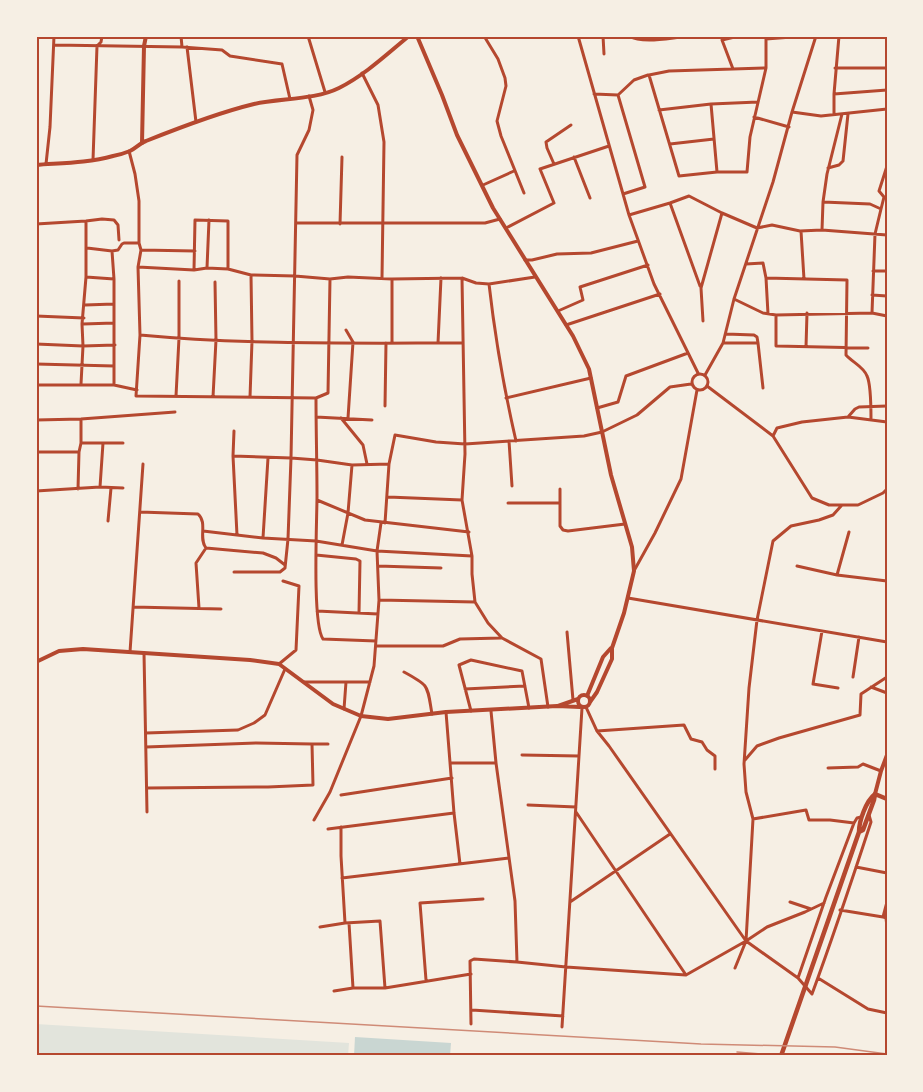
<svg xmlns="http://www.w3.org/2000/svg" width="923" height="1092" viewBox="0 0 923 1092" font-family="Jost,sans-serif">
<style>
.green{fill:#e2e4dc}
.water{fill:#c9d6d2}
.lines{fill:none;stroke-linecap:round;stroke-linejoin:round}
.minor{stroke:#b5482f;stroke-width:3}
.tertiary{stroke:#b5482f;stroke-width:4}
.secondary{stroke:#b5482f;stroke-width:4}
.primary{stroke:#b5482f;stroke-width:4.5}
.rail{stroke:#cf8b77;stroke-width:1.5}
.neatline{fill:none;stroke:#b5482f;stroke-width:2}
</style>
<rect width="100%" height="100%" fill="#f6efe4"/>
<path class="green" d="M36 1024 349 1043 348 1056H36Z"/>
<path class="water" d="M355 1037 451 1043 450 1056H354Z"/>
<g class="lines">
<path class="minor" d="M181 36 182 47
M308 36 325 92
M484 36 498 59 505 78 506 86 497 121 501 136 524 193
M578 36 629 215 654 284 698 373
M603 36 604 54
M630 36C641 44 673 38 687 36
M739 36 722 40 733 69 766 68
M766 36V39L805 36
M54 45 182 47 222 50 230 56 282 64 290 99
M187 47 196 122
M835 68H886L887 71
M733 69 669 71 649 75 679 176 717 172H747L750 137 766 68V39
M362 73 378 105 384 142 382 278
M594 94 618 95 645 187 623 194
M834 94 887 90
M618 95 634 80 648 75
M711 104 717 172
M659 110 711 104 758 102
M792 112 821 116 887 109
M834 114V94L839 36
M842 114 827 174 823 202 870 204 881 209 884 197 879 191 887 166
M754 117 789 127
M670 144 714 139
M129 151 135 174 139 201V243L141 250 138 267 140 335 136 396 316 398C316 431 317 463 317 496 317 520 312 624 323 639L376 641
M574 157 590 198
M93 160 97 46 101 42 102 36
M46 164 50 127 54 36
M554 164 547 148 546 142 571 125
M828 168 839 165 843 161 848 114
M483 185 514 171
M670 203 700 286
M629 215 670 203 689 196 722 213 757 228 772 225 800 231 822 230 887 235
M296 223H485L500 219
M36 224 86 221 102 219 114 220 118 225 119 240
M340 224 342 157
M506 228 554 203 540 169 609 146
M822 230 823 202
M801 231 804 279
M87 248 112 251 118 250 122 244 124 243H139
M141 250 195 251
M525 260H532L557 254 591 253 638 241
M746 264 763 263 766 278 847 280 846 355C852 362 864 367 867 376 871 384 871 410 871 420
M138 267 194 270 207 268 228 269 251 275 295 276 330 279 348 277 392 279 462 278 476 283 489 284 535 277
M207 268 209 220
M194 270 195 220 228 221V269
M873 271H887
M86 277 114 279
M462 278 465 454 462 500 472 556V574L475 602 488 623 502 638 541 659 548 707
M766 278 768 314
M489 284C495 337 504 389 516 441
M872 295 887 296
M734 299 763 313 776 315 872 313 887 316
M85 305 114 304
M558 311 583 300 580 287 648 265
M872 313 875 234 881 209
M776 315V346L868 348
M36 316 84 318
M703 321 701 288 722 213
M83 324 114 323
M566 325 660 294
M346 330 353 342 348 418
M726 334 754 335 757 337 758 343
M140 335C247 345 356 343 463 343
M392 343V279
M438 343 441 278
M723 343H758L763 388
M36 344 83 346 115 345
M806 347 807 313
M36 364 114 366
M692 382a8 8 0 1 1 16 0a8 8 0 1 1-16 0Z
M705 375 723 343 734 299 773 182 792 112 816 36
M81 384 83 346 82 324 86 277V221
M36 385H114V279L112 251
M114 385 137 390
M707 386 773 436 812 498 829 505H858L883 493 887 489
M176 396 179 338V281
M213 397 216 340 215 282
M250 397 252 341 251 275
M316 398 328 393 330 279
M506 398 591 378
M385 406 386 343
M597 408 618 402 626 376 688 353
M316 417 372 420
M848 417 855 409 859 407 887 406
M341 418 363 445 367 464
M36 420 81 419 175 412
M773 436 777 428 802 422 848 417 887 422
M509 441 512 486
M81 443H123
M36 452H79
M233 456 234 431
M100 487 103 443
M78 489 79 452 81 443V420
M560 489V526L563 530 568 531 625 524
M36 491 100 487 123 488
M388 497 462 500
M317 500 365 520 469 532
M508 503H560
M140 512 198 514C208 523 198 538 206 548L263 553 276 558 285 565
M108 521 111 488
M385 523 389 464 395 435 436 442 465 444 584 436 602 432 637 415 670 387 691 384
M203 531 263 538 316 541 377 551 472 556
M849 532 837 575 887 581
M237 535 233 456 291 458 317 460 352 465 389 464
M263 538 268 458
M342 545 348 513 352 465
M316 555 356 559 360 561 359 613
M378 566 441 568
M797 566 837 575
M635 569 655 533 681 479 697 390
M234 572H280L285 568 288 539 291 458 297 155 309 130 313 110 309 96
M628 598 887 642
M379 600 475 602
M133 607 221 609
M199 608 196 563 206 548
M317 611 378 614
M822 631 813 684 838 688
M567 632 573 700
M376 646H443L460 639 501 638
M130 652 143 464
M144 653 147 812
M279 664 296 650 299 586 283 581
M404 672C430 686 427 685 432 714
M853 677 859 637
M304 682H370
M871 687 887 693
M465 689 525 686
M586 707 597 731 609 746 746 941 798 978 812 994C833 937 852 880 871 822L869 815
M344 709 346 682
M471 711 459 665 471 660 522 671 529 708
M491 711 496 763
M446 712 454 813 460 864
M597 731 684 725 691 739 702 742 707 750 715 756V769
M146 733 238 730 254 723 265 715 285 669
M146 747 256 743 312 744
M522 755 579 756
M745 760 757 746 779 738 860 715 861 694 887 677
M451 763H496L515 901 517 962
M828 768 858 767 863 764 881 771
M148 788 268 787 313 785 312 744H328
M341 795 452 778
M528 805 576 807
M576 812 686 975
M753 819 806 810 809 820H830L854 823
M314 820 330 792 361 716 374 666 379 600 377 551 381 523
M341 827V856L345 923
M328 829 454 813
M856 867 887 873
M342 878 509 858
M570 902 670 834
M790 902 811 909
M887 902 883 917 887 918
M840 910 883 917 887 915
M886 918 887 927
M349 923 353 988
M320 927 345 923 380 921 385 988
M735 968 746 941 753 819 746 792 744 764 749 688 757 620 773 541 791 526 819 520 833 515 842 505
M798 978 826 897 854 823 857 818 861 817
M818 978 868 1009 887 1013
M426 980 420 903 483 899
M334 991 353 988H385L471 974
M472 1010 563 1016
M471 1024 470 961 474 959 517 962 566 967 686 975 746 941 767 927 805 912 824 903
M562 1027 582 708"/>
<path class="tertiary" d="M417 36 442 95 457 135 493 208 573 336 589 369 611 475 632 547 634 571 624 613 612 648V659L597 692 590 702
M142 143 144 46 146 36
M36 662 59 651 83 649 250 660 279 664 333 704 361 716 388 719 446 712 557 706 580 707
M578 701a6 6 0 1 1 12 0a6 6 0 1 1-12 0Z
M587 696 603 657 611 648
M558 706 578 699"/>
<path class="secondary" d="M36 165C62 163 88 163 113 156 119 155 125 153 130 151 136 148 140 143 146 141 181 127 217 113 254 104 280 98 315 100 339 88 365 75 387 54 409 36
M875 794 881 771 887 755"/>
<path class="primary" d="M875 794 887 799
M859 832 863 830 874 800 875 794
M781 1056 859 832C859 821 866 801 875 794"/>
<path class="rail" d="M36 1006 701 1044 835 1047 887 1054
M737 1052 784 1056"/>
</g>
<rect width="923" height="1092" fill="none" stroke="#f6efe4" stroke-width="75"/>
<rect x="38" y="38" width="848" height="1016" class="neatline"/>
</svg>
